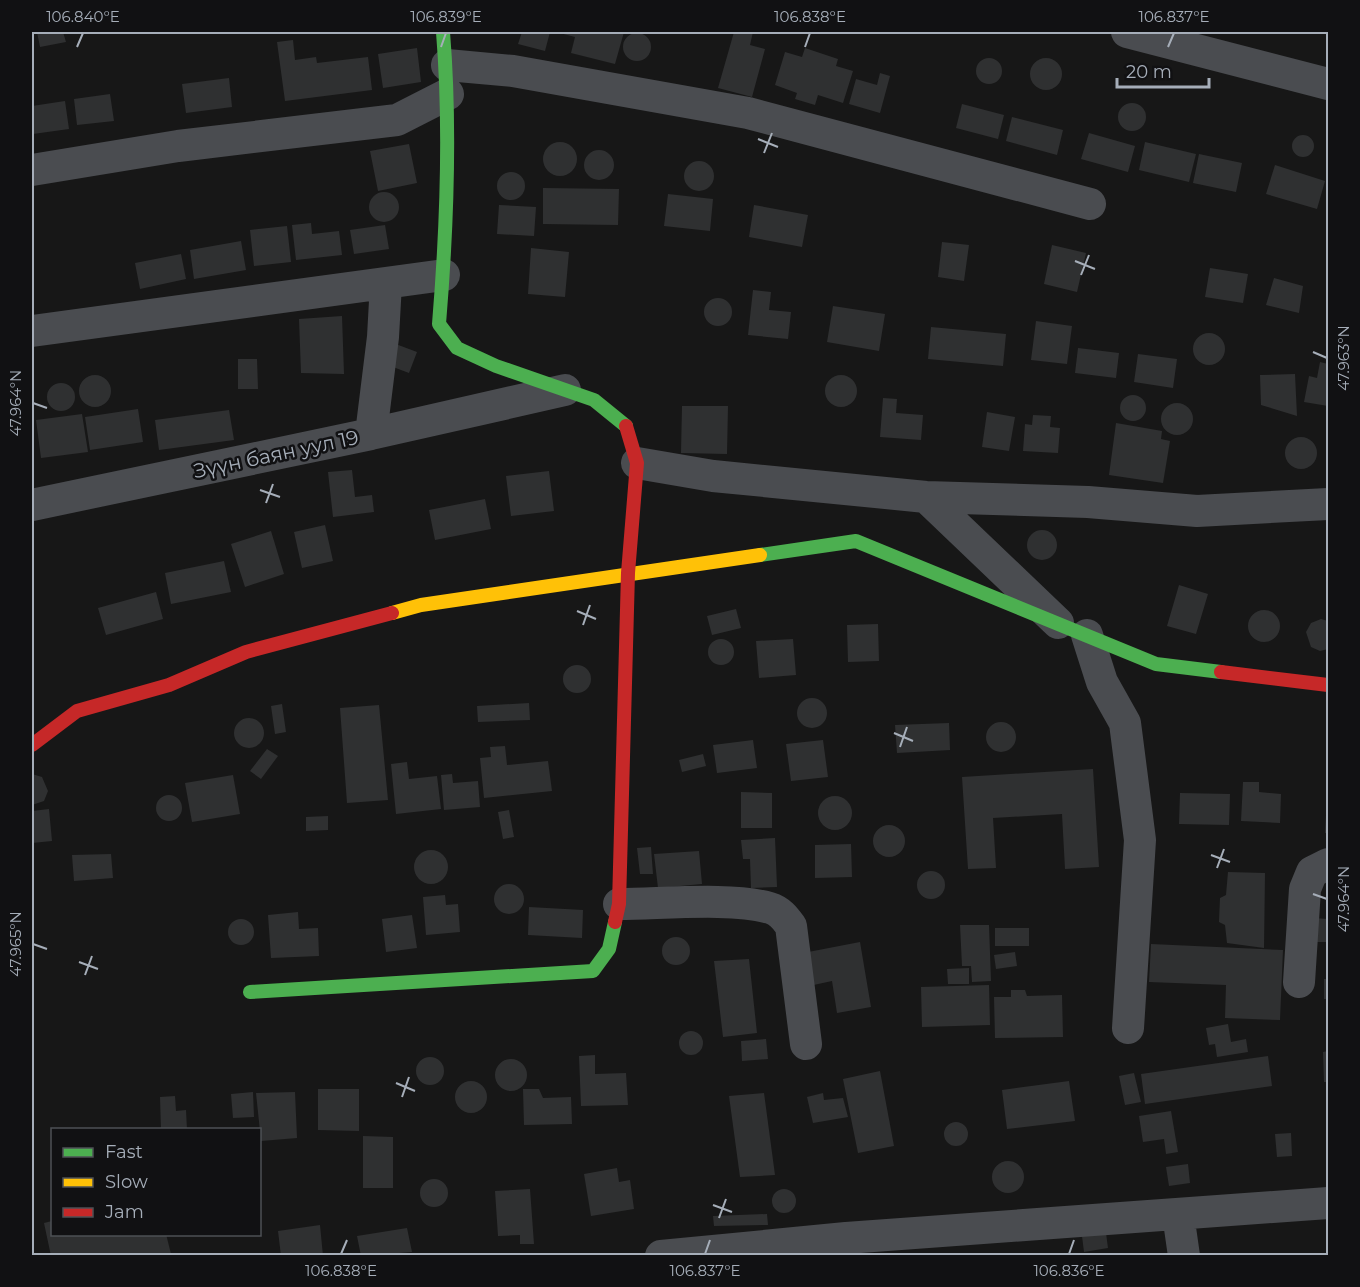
<svg xmlns="http://www.w3.org/2000/svg" width="1360" height="1287" viewBox="0 0 1360 1287" font-family="Montserrat,sans-serif">
<style>
.building{fill:#2f3031}
.lines{fill:none;stroke-linecap:round;stroke-linejoin:round}
.street{stroke:#4a4c50;stroke-width:32}
.fast{stroke:#4caf50;stroke-width:14}
.slow{stroke:#ffc107;stroke-width:14}
.jam{stroke:#c62828;stroke-width:14}
.ticks{fill:none;stroke:#a6aeb9;stroke-width:2}
.labels{text-anchor:middle;stroke-width:5;stroke-linejoin:round;paint-order:stroke}
.street-label{font-size:20px;fill:#a6aeb9;stroke:#111113}
.neatline{fill:none;stroke:#a6aeb9;stroke-width:2}
.ticks-label{font-size:15px;text-anchor:middle;fill:#a6aeb9}
</style>
<rect width="100%" height="100%" fill="#171717"/>
<path class="building" d="M37 32H63L66 42 40 47Z
M367 32H387V34H368Z
M522 32H550L545 51 518 44Z
M556 32H624L615 64 571 53 575 37Z
M734 32H753L750 45 765 49 752 97 718 88Z
M623 47a14 14 0 1 1 28 0a14 14 0 1 1-28 0Z
M293 40 295 60 316 57 317 63 368 57 372 90 285 101 277 42Z
M417 48 421 82 383 88 378 54Z
M805 48 838 59 836 66 853 71 843 103 818 95 815 105 795 99 797 93 775 85 785 52 802 57Z
M976 71a13 13 0 1 1 26 0a13 13 0 1 1-26 0Z
M1030 74a16 16 0 1 1 32 0a16 16 0 1 1-32 0Z
M880 73 890 76 880 113 849 104 856 79 877 85Z
M229 78 232 107 186 113 182 84Z
M110 94 114 121 77 125 74 99Z
M65 101 69 129 33 134 32 106Z
M1118 117a14 14 0 1 1 28 0a14 14 0 1 1-28 0Z
M962 104 1004 115 998 139 956 128Z
M1012 117 1063 130 1057 155 1006 141Z
M1089 133 1135 146 1128 172 1081 159Z
M1292 146a11 11 0 1 1 22 0a11 11 0 1 1-22 0Z
M1145 142 1196 154 1189 182 1139 170Z
M543 159a17 17 0 1 1 34 0a17 17 0 1 1-34 0Z
M409 144 417 183 378 191 370 151Z
M584 165a15 15 0 1 1 30 0a15 15 0 1 1-30 0Z
M1199 154 1242 163 1236 192 1193 183Z
M684 176a15 15 0 1 1 30 0a15 15 0 1 1-30 0Z
M1275 165 1325 181 1317 209 1266 194Z
M497 186a14 14 0 1 1 28 0a14 14 0 1 1-28 0Z
M543 188 619 189 618 225 543 224Z
M369 207a15 15 0 1 1 30 0a15 15 0 1 1-30 0Z
M668 194 713 199 710 231 664 226Z
M499 205 536 207 534 236 497 234Z
M754 205 808 215 802 247 749 237Z
M311 223 312 234 339 231 342 255 296 260 292 225Z
M385 225 389 249 354 254 350 230Z
M287 226 291 262 254 266 250 230Z
M241 241 246 270 194 279 190 250Z
M942 242 969 245 964 281 938 277Z
M1052 245 1086 253 1077 292 1044 284Z
M531 248 569 252 565 297 528 294Z
M181 254 186 279 140 289 135 263Z
M1210 268 1248 274 1243 303 1205 297Z
M1274 278 1303 286 1299 313 1266 305Z
M753 290 771 292 769 310 791 312 788 339 748 335Z
M704 312a14 14 0 1 1 28 0a14 14 0 1 1-28 0Z
M833 306 885 314 879 351 827 342Z
M342 316 344 374 301 373 299 319Z
M1036 321 1072 326 1067 364 1031 360Z
M931 327 1006 334 1003 366 928 359Z
M1193 349a16 16 0 1 1 32 0a16 16 0 1 1-32 0Z
M393 343 417 352 409 373 385 364Z
M1078 348 1119 353 1116 378 1075 373Z
M1138 354 1177 359 1173 388 1134 382Z
M238 359H257L258 389H238Z
M1320 362 1328 364V406L1304 402 1309 376 1317 378Z
M1295 374 1297 416 1261 405 1260 375Z
M79 391a16 16 0 1 1 32 0a16 16 0 1 1-32 0Z
M825 391a16 16 0 1 1 32 0a16 16 0 1 1-32 0Z
M47 397a14 14 0 1 1 28 0a14 14 0 1 1-28 0Z
M1120 408a13 13 0 1 1 26 0a13 13 0 1 1-26 0Z
M883 398 897 399 896 413 923 415 921 440 880 437Z
M1161 419a16 16 0 1 1 32 0a16 16 0 1 1-32 0Z
M682 406H728L727 454 681 453Z
M138 409 143 442 90 450 85 417Z
M229 410 234 440 159 450 155 420Z
M987 412 1015 417 1009 451 982 447Z
M82 414 88 452 41 458 36 420Z
M1033 415 1051 416 1050 427 1060 428 1058 453 1023 451 1025 424 1032 425Z
M1116 423 1162 431 1161 439 1170 441 1163 483 1109 475Z
M1285 453a16 16 0 1 1 32 0a16 16 0 1 1-32 0Z
M352 470 355 497 372 495 374 512 333 517 328 472Z
M549 471 554 511 511 516 506 476Z
M485 499 491 529 435 540 429 510Z
M325 525 333 561 302 568 294 532Z
M1027 545a15 15 0 1 1 30 0a15 15 0 1 1-30 0Z
M271 531 284 574 245 587 231 544Z
M224 561 231 592 171 604 165 573Z
M1179 585 1208 594 1196 634 1167 626Z
M156 592 163 619 106 635 98 608Z
M736 609 741 628 712 635 707 616Z
M1248 626a16 16 0 1 1 32 0a16 16 0 1 1-32 0Z
M1321 619 1328 621V649L1320 651 1311 647 1306 632 1311 623Z
M878 624 879 661 848 662 847 625Z
M708 652a13 13 0 1 1 26 0a13 13 0 1 1-26 0Z
M793 639 796 675 759 678 756 641Z
M563 679a14 14 0 1 1 28 0a14 14 0 1 1-28 0Z
M797 713a15 15 0 1 1 30 0a15 15 0 1 1-30 0Z
M529 703 530 720 478 722 477 706Z
M282 704 286 732 275 734 271 706Z
M379 705 388 800 347 803 340 708Z
M234 733a15 15 0 1 1 30 0a15 15 0 1 1-30 0Z
M986 737a15 15 0 1 1 30 0a15 15 0 1 1-30 0Z
M949 723 950 750 897 753 895 725Z
M753 740 757 768 717 773 713 745Z
M823 740 828 777 791 781 786 744Z
M505 746 507 765 548 761 552 791 484 798 480 758 491 757 490 747Z
M267 749 278 756 261 779 250 771Z
M703 754 706 766 682 772 679 760Z
M407 762 409 779 437 776 441 809 396 814 391 764Z
M1093 769 1099 867 1065 869 1062 814 993 818 996 868 968 869 962 777Z
M32 774 42 777 48 791 44 801 32 805Z
M452 774 453 783 478 781 480 807 444 810 441 775Z
M233 775 240 814 192 822 185 783Z
M1243 782H1259V792L1281 794 1280 823 1241 821Z
M741 792 772 793V828H741Z
M1180 793 1230 794 1229 825 1179 824Z
M156 808a13 13 0 1 1 26 0a13 13 0 1 1-26 0Z
M818 813a17 17 0 1 1 34 0a17 17 0 1 1-34 0Z
M1327 797H1328V833H1325Z
M49 809 52 841 32 843V811Z
M509 810 514 837 503 839 498 812Z
M328 816V830L306 831V817Z
M873 841a16 16 0 1 1 32 0a16 16 0 1 1-32 0Z
M775 838 777 887 751 888 750 859H743L741 840Z
M851 844 852 877 815 878V845Z
M651 847 653 874H640L637 848Z
M414 867a17 17 0 1 1 34 0a17 17 0 1 1-34 0Z
M699 851 702 884 658 888 654 854Z
M111 854 113 878 74 881 72 855Z
M917 885a14 14 0 1 1 28 0a14 14 0 1 1-28 0Z
M1228 872 1265 873 1264 948 1227 943 1225 925 1219 922 1220 898 1226 895Z
M494 899a15 15 0 1 1 30 0a15 15 0 1 1-30 0Z
M445 895 446 905 458 904 460 932 426 935 423 897Z
M529 907 583 910 582 938 528 935Z
M298 912 299 929 318 928 319 956 271 958 268 915Z
M412 915 417 948 386 952 382 919Z
M1313 918 1328 919V942H1312Z
M228 932a13 13 0 1 1 26 0a13 13 0 1 1-26 0Z
M960 925H989L991 981 972 982 971 966H962Z
M995 928H1029V946H995Z
M662 951a14 14 0 1 1 28 0a14 14 0 1 1-28 0Z
M860 942 871 1007 837 1013 832 981 809 986 803 953Z
M1151 944 1283 950 1280 1020 1225 1018 1226 985 1149 982Z
M1015 952 1017 966 996 969 994 955Z
M749 959 757 1033 723 1037 714 961Z
M969 968V984H948L947 969Z
M1324 979H1328V999H1324Z
M989 985 990 1025 922 1027 921 987Z
M1011 990H1025L1027 996 1062 995 1063 1037 995 1038 994 997H1011Z
M1228 1024 1231 1042 1246 1039 1248 1052 1217 1057 1215 1044 1209 1045 1206 1028Z
M679 1043a12 12 0 1 1 24 0a12 12 0 1 1-24 0Z
M766 1039 768 1059 742 1061 741 1041Z
M1328 1051V1082H1324L1323 1052Z
M595 1055V1074L626 1073 628 1105 581 1106 579 1056Z
M1268 1056 1272 1086 1145 1104 1141 1074Z
M416 1071a14 14 0 1 1 28 0a14 14 0 1 1-28 0Z
M495 1075a16 16 0 1 1 32 0a16 16 0 1 1-32 0Z
M880 1071 894 1146 858 1153 843 1079Z
M1134 1073 1141 1102 1125 1105 1119 1076Z
M1069 1081 1075 1121 1007 1129 1002 1090Z
M455 1097a16 16 0 1 1 32 0a16 16 0 1 1-32 0Z
M318 1089H359V1131L318 1130Z
M523 1089H539L543 1098 571 1097 572 1124 524 1125Z
M253 1092 254 1117 233 1118 231 1094Z
M295 1092 297 1138 261 1141 256 1093Z
M764 1093 775 1175 740 1177 729 1096Z
M823 1093 824 1100 843 1098 848 1117 813 1123 807 1097Z
M175 1096 176 1111 186 1110 187 1130H161L160 1097Z
M1171 1111 1178 1152 1166 1154 1164 1139 1143 1142 1139 1116Z
M944 1134a12 12 0 1 1 24 0a12 12 0 1 1-24 0Z
M1291 1133 1292 1156 1277 1157 1275 1134Z
M363 1136 393 1137V1188H363Z
M992 1177a16 16 0 1 1 32 0a16 16 0 1 1-32 0Z
M1188 1164 1190 1183 1169 1186 1166 1167Z
M617 1168 619 1182 630 1180 634 1209 591 1216 584 1174Z
M420 1193a14 14 0 1 1 28 0a14 14 0 1 1-28 0Z
M772 1201a12 12 0 1 1 24 0a12 12 0 1 1-24 0Z
M530 1189 534 1244H520V1235L498 1236 495 1191Z
M767 1214 768 1225 714 1226 713 1216Z
M52 1221V1234H166L171 1254 51 1256 44 1223Z
M320 1225 323 1256H281L278 1231Z
M407 1228 412 1252 361 1256 357 1236Z
M1106 1233 1108 1248 1084 1252 1082 1236Z"/>
<g class="lines">
<path class="street" d="M1127 32 1328 84
M447 65 513 71 748 113 1090 204
M32 170 178 146 397 120 448 94
M32 331 444 275
M371 434 565 390
M637 463 713 476 926 497 1088 502 1197 511 1328 504
M926 497 1058 623
M32 505 371 434 383 337 386 283
M1087 635 1102 682 1125 723 1140 840 1128 1028
M619 904C661 904 732 897 770 908 780 911 785 918 791 926L806 1044
M1299 982 1305 889 1312 872 1328 864
M1178 1214 1184 1256
M661 1256 846 1238 1328 1203"/>
<path class="fast" d="M443 32C451 130 447 227 439 324L457 348 496 366 594 400 626 426
M760 555 856 541 1156 664 1221 672
M250 992 593 971 609 949 615 922"/>
<path class="slow" d="M392 613 421 605 760 555"/>
<path class="jam" d="M1221 672 1328 685
M32 745 77 711 169 685 246 652 392 613
M615 922 619 904 628 573 637 463 626 426"/>
</g>
<path class="ticks" d="M77 47 83 33M441 47 446 33M805 47 810 33M1168 47 1174 33M758 139 778 147M764 153 772 133M1075 261 1095 269M1081 275 1089 255M1313 352 1327 358M33 403 47 408M260 490 280 497M266 503 273 484M577 611 596 619M583 625 590 605M894 733 913 741M900 747 907 727M1211 855 1230 862M1217 868 1224 849M1313 894 1327 899M33 944 47 949M79 962 98 969M85 975 92 956M396 1083 415 1091M402 1097 409 1077M713 1205 732 1212M719 1218 726 1199M341 1254 347 1240M705 1254 710 1240M1069 1254 1074 1240"/>
<g class="labels">
<g class="street-label">
<text transform="translate(276 454) rotate(-12)" y="7">Зүүн баян уул 19</text>
</g>
</g>
<rect width="1360" height="1287" fill="none" stroke="#111113" stroke-width="66"/>
<rect x="51" y="1128" width="210" height="108" fill="#111113" stroke="#4d5055" stroke-width="1.5"/>
<rect x="63" y="1148" width="30" height="9" fill="#4caf50" stroke="#4d5055" stroke-width="1.5"/>
<text x="105" y="1158" font-size="18" fill="#a6aeb9">Fast</text>
<rect x="63" y="1178" width="30" height="9" fill="#ffc107" stroke="#4d5055" stroke-width="1.5"/>
<text x="105" y="1188" font-size="18" fill="#a6aeb9">Slow</text>
<rect x="63" y="1208" width="30" height="9" fill="#c62828" stroke="#4d5055" stroke-width="1.5"/>
<text x="105" y="1218" font-size="18" fill="#a6aeb9">Jam</text>
<path d="M1117 78v9h92v-9" fill="none" stroke="#a6aeb9" stroke-width="3"/>
<text x="1126" y="78" font-size="18" fill="#a6aeb9" stroke="#111113" stroke-width="4.5" paint-order="stroke">20 m</text>
<rect x="33" y="33" width="1294" height="1221" class="neatline"/>
<g class="ticks-label">
<text x="83" y="22">106.840°E</text>
<text x="446" y="22">106.839°E</text>
<text x="810" y="22">106.838°E</text>
<text x="1174" y="22">106.837°E</text>
<text transform="translate(1344 358) rotate(-90)" y="5">47.963°N</text>
<text transform="translate(16 403) rotate(-90)" y="5">47.964°N</text>
<text transform="translate(1344 899) rotate(-90)" y="5">47.964°N</text>
<text transform="translate(16 944) rotate(-90)" y="5">47.965°N</text>
<text x="341" y="1276">106.838°E</text>
<text x="705" y="1276">106.837°E</text>
<text x="1069" y="1276">106.836°E</text>
</g>
</svg>
